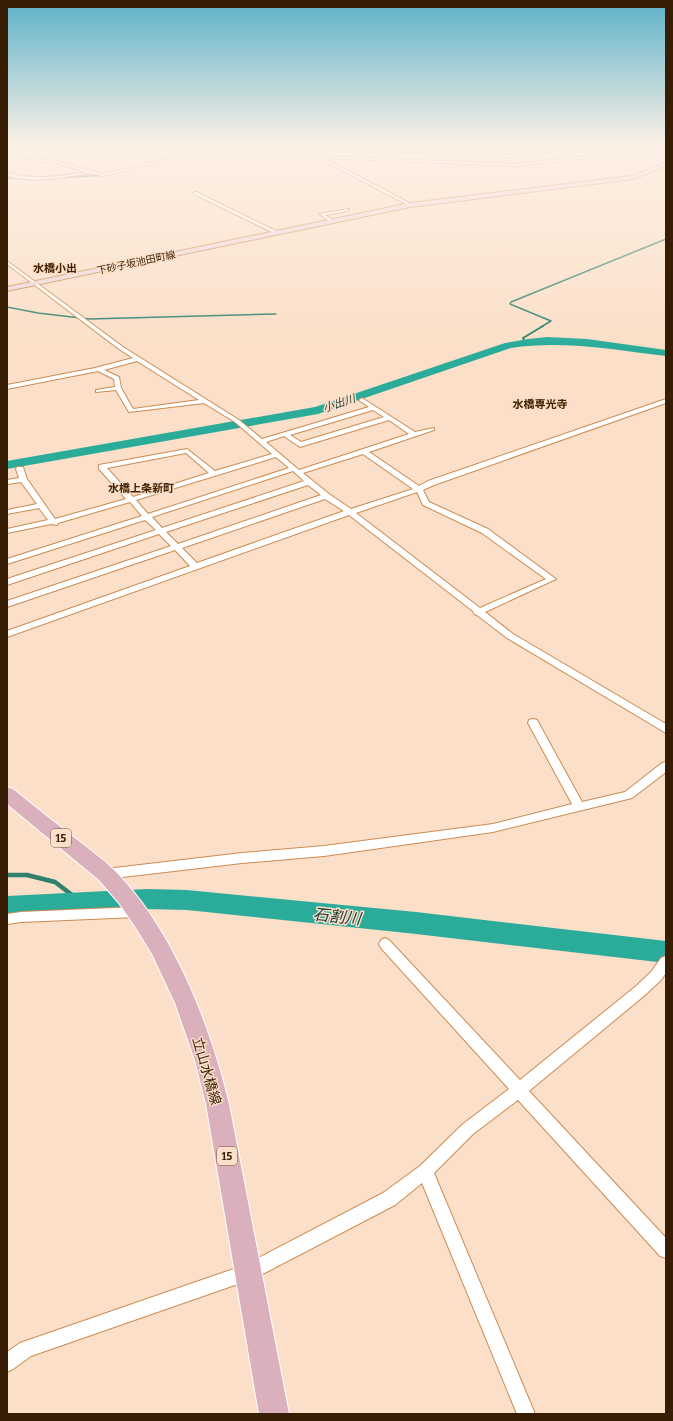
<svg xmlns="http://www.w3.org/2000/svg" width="673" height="1421" viewBox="0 0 673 1421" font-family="Bitter,'Noto Sans JP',serif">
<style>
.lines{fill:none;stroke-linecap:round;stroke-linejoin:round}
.stream-far2{stroke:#2f816e;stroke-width:1.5}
.stream-far1{stroke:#2f816e;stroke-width:2}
.stream{stroke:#2f816e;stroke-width:4.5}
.river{fill:#2bac9b;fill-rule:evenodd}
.street-casing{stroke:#cd8b51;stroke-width:2}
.secondary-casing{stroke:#cd8b51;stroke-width:2}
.primary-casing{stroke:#fff;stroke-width:2}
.street{fill:#fff;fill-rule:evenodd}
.secondary{fill:#edd7dd;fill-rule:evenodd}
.primary{fill:#dab0bc;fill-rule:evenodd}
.labels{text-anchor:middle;stroke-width:3;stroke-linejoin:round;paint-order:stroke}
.far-street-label{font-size:10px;fill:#371d04;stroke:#fbdfc8}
.far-neighbourhood-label{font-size:11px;font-weight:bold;fill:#402100;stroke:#fbdfc8}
.far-water-label{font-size:11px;font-style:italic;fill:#213c37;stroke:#fbdfc8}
.shield{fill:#fbdfc8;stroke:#72573f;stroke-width:1}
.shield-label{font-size:11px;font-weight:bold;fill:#371d04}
.near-street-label{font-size:14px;fill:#371d04;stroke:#fbdfc8}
.near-water-label{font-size:16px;font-style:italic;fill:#213c37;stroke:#fbdfc8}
</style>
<rect width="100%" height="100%" fill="#fbdfc8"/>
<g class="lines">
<path class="stream-far2" d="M7 178H20
M44 179 104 175
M7 307 38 313 89 319 276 314
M541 327 551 321 510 304 511 302 666 239"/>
<path class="stream-far1" d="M525 342 523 338 543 326"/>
<path class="stream" d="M7 875H27L55 882 80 901"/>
<path class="river" d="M547 337 587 339 666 350V356C614 350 563 340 511 348L318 414 7 469V461L315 407 505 343 528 339Z
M147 889 187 890 416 912 666 941V963L416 934 187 910 147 909 7 916V896Z"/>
<defs>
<path id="street" d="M222 146H229L103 176 91 173 59 178 36 180 15 178 7 175V173C33 180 60 177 86 172L55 163 7 156V154L55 161 103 174Z
M236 146H244L270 152 319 156 516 164 666 147V149L516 166 324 158 411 204 410 206 319 158 270 154Z
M288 146H319L507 155 579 146H592L507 157Z
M194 192H196L280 233 276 234 194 194Z
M349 209 348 211 325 215 333 220 331 222 319 214Z
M7 261 123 347 239 420 262 439 369 407 360 401 359 400 362 398 415 432 434 428V430L369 452 419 486 428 481 666 399V403L434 485 423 490 429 502 488 529 556 579 485 612 513 634 666 724V733L507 638 477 615 474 614 473 611 349 515 7 637V631L190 566 175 550 7 607V601L171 546 159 534 7 585V579L156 530 145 520 7 564V559L142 516 130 502 58 523 57 525 51 524 7 533V529L48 520 39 508 7 514V510L37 504 21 482 7 484V480L19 478 16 469 17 467H23L27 479 55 519 126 499 99 469V465L187 449 215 471 272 454 235 422 204 403 129 412 116 390 96 392V390L115 387 114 379 98 371 7 389V385L95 368 133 358 119 349 7 264ZM137 361 199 400 133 409 121 388 119 377 104 370ZM373 410 384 417 301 442 290 435ZM389 420 409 434 299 470 266 442 284 436 300 447ZM186 453 209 473 133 497 107 468ZM363 454 413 489 351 509 329 494 303 473ZM276 457 289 468 148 514 136 500ZM293 471 304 481 162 528 152 517ZM308 485 321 495 178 544 166 532ZM417 492 423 505 482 533 546 579 480 608 356 513ZM325 499 344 511 197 563 182 548Z
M533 719 537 720 582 802 625 792 662 763 666 762V772L632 798 493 832 324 856 242 863 106 879 102 877 100 874 102 871 106 869 242 853 324 846 493 824 572 804 528 723 529 720Z
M136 907 140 908 142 912 140 916 136 917 21 922 7 924V914L21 912Z
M385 938 389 940 520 1080 635 987 651 972 661 958 666 956V973L661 980 645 995 529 1091 666 1238V1258L660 1256 518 1100 473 1134 434 1173 535 1414H517L422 1183 395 1205 255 1278 31 1356 13 1369 7 1372V1352L20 1343 245 1265 383 1193 420 1166 463 1124 509 1089 381 948 379 944 381 940Z"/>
<path id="secondary" d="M26 146H33L7 156V153Z
M666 162V166L633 179 410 207 7 291V287L410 203 632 176Z"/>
<path id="primary" d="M7 787 13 789C35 807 58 825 80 842 91 851 103 859 113 869 173 929 209 1023 229 1104L289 1414H259L206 1104 195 1060 175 1003 152 954 136 928 119 903 99 880 7 804Z"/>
</defs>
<use href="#street" class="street-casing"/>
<use href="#secondary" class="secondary-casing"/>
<use href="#primary" class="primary-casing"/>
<use href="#street" class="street"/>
<use href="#secondary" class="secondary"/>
<use href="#primary" class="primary"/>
</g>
<linearGradient id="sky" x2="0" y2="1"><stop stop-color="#5cb1c9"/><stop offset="0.42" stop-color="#fdf1e6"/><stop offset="1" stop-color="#fdf1e6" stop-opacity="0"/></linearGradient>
<rect width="673" height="345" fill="url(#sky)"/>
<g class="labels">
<g class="far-street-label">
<text transform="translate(136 262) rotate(-12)" y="4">下砂子坂池田町線</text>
</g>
<g class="far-neighbourhood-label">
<text x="55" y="272">水橋小出</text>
<text x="540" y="408">水橋専光寺</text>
<text x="141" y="492">水橋上条新町</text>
</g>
<g class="far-water-label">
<text transform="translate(339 403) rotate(-18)" y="4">小出川</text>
</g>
<g class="shield">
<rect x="51" y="829" width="20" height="18" rx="3"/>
<rect x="217" y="1147" width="20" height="18" rx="3"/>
</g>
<g class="shield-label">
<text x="61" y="842">15</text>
<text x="227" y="1160">15</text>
</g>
<g class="near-street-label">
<text transform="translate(207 1071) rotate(74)" y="5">立山水橋線</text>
</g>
<g class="near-water-label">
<text transform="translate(337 916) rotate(6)" y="6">石割川</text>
</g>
</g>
<rect width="673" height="1421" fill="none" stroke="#371d04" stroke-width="16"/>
</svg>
